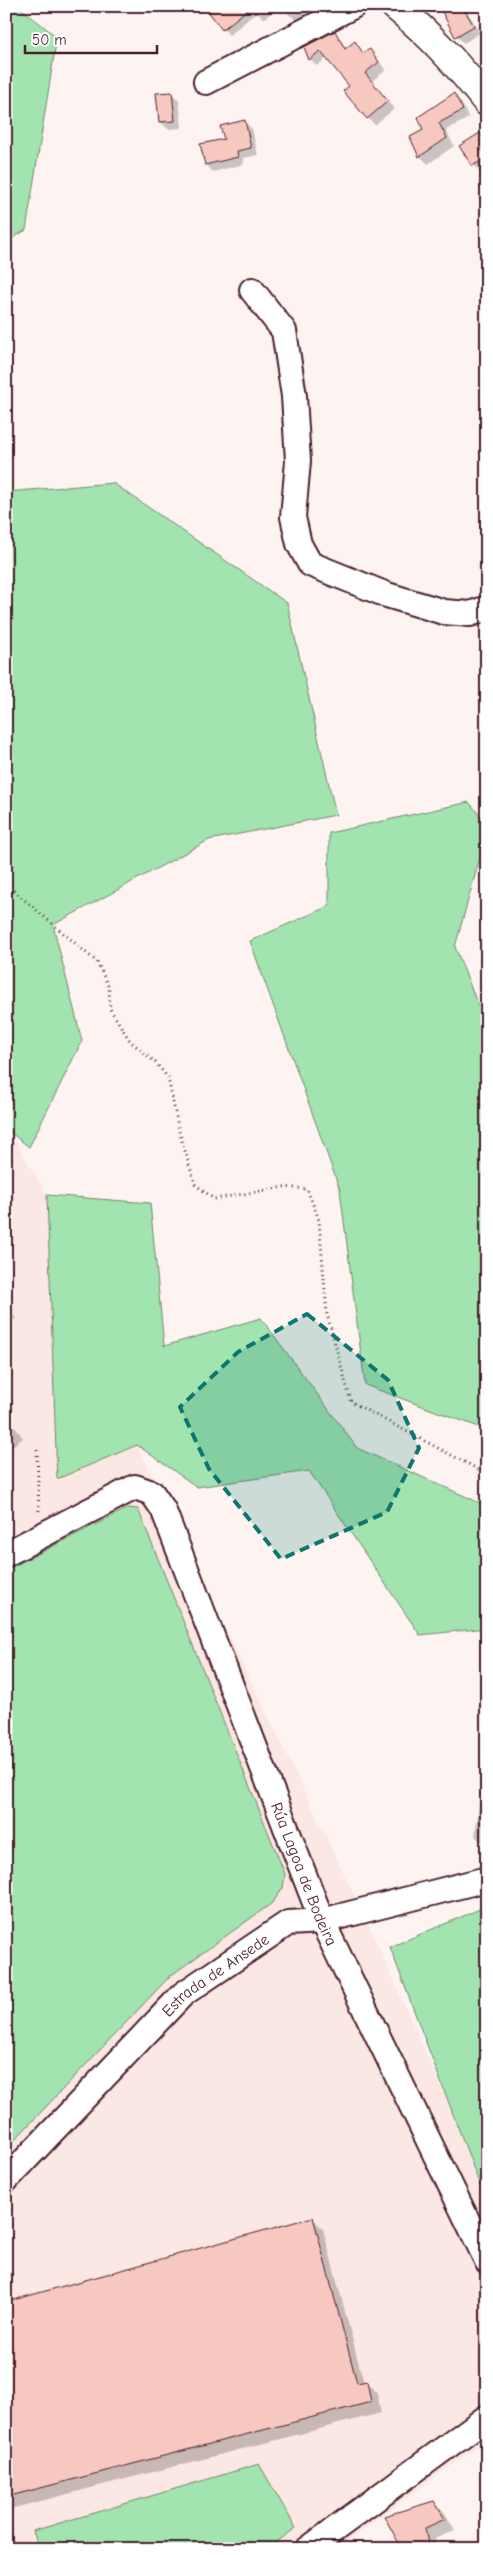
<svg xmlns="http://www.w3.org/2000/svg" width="493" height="2555" viewBox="0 0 493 2555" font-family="'Comic Neue',sans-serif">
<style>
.built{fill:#fbe7e3}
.green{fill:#a2e4af;stroke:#76826d}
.shadow{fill:#0003}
.building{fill:#f7c8bf;stroke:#4a1f2b}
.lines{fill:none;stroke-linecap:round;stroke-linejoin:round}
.minor-casing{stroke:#4a1f2b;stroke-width:28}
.major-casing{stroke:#4a1f2b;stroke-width:31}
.path{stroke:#4a1f2b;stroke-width:3;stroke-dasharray:1 4;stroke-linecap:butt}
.minor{stroke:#fff;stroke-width:24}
.major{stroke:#fff;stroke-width:28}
.marked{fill:#0f766e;fill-opacity:0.2;stroke:#0f766e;stroke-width:4;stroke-dasharray:10 6;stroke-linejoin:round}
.labels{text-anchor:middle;stroke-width:5;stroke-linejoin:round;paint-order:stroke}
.street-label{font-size:16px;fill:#4a1f2b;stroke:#fff}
</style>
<rect width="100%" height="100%" fill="#fdf4f2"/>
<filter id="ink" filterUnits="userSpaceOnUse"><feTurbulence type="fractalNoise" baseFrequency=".02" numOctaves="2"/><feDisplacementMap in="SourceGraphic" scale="10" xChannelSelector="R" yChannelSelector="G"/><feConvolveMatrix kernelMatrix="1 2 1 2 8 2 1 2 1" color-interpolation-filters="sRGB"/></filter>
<g filter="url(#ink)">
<path class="built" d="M6 1126 47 1195 57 1479 137 1445 373 1934 487 2191V2440L336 2549H6Z"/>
<path class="green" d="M6 6H18L57 37 26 230 6 242Z
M113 483 287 603 336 815 209 840 53 925 82 1041 29 1147 6 1129V492Z
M469 802 487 824V832L455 947 487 1028V1430L365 1385 340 1190 250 941 329 906V833Z
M47 1195 150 1203 164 1346 261 1318 357 1448 487 1506V1628L420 1635 309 1471 197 1487 137 1445 57 1479Z
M128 1508 138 1509 285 1874 283 1888 272 1903 170 1976 6 2149V1570Z
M487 1906V2204L390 1947Z
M259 2464 296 2528 267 2549H39L33 2531Z"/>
<path class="shadow" d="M230 6H268L273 11 264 19 257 12 229 35 210 12Z
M278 6H321L304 26Z
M440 6H464L480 33 464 43 456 36Z
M334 32 347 49 355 43 365 54 370 50 386 70 372 81 394 109 375 125 368 118 351 87 327 58 317 66 310 59Z
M171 93 179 100 182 128 168 129 160 122Z
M454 95 461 102 469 118 446 130 454 146 428 164 420 156 412 137 425 131Z
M244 122 252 129 258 155 243 158 244 164 213 172 206 165 225 140Z
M480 135 487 142V169L480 173 460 146Z
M6 1303 16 1319 6 1324Z
M6 1415 23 1438 6 1451Z
M484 1762 487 1763V1847L475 1836Z
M313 2219 323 2229 364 2383 366 2382 377 2393 381 2413 6 2510V2303Z
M434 2502 445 2513 455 2530 435 2539 437 2549H403Z"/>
<path class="building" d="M217 6H252L222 30 208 11Z
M439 6H462L474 26 455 37Z
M335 31 345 49 355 41 363 53 370 49 379 62 365 73 388 101 367 119 343 91 349 86 320 51 309 60 304 47Z
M172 92 175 121 159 122 156 93Z
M454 93 463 110 439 123 447 138 419 157 410 137 423 130 418 117Z
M245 120 251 148 237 151 238 157 205 165 200 144 224 139 220 126Z
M480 133 487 145V158L472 166 459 146Z
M313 2217 357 2383 367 2381 371 2402 6 2497V2302Z
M434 2501 445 2519 425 2528 429 2549H402L384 2516Z"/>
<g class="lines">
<defs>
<g id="minor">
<path d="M206 82 353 6"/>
<path d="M252 290 284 331 294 396 298 461 293 517 299 544 310 564 387 595 444 612 470 614 487 608"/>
<path id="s1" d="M6 1554 135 1487 152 1493 163 1509 322 1921 487 2261"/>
<path id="s2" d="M6 2180 183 1994 288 1923 322 1921 487 1879"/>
<path d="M308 2549 487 2417"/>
</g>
<path id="major" d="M395 6C432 36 458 65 487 102"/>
</defs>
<use href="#minor" class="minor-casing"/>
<use href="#major" class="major-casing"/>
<path class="path" d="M6 884 97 962 109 988 110 1009 130 1041 156 1063 168 1078 179 1131 195 1184 214 1199 284 1187 307 1189 319 1220 327 1314 351 1402 487 1474
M37 1450 39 1514"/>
<use href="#minor" class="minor"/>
<use href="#major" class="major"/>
</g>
</g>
<path class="marked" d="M307 1314 388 1380 419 1448 387 1512 281 1559 209 1469 180 1407 238 1352Z"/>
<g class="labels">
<g class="street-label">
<text dy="6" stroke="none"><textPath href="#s1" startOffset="574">Rúa Lagoa de Bodeira</textPath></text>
<text dy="6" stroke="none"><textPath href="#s2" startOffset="294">Estrada de Ansede</textPath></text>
</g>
</g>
<rect width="493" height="2555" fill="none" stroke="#fff" stroke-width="25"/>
<rect x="12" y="12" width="468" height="2530" fill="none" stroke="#4a1f2b" stroke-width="2" filter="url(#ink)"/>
<path d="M25 45v8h132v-8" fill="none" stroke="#4a1f2b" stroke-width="2.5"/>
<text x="32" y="45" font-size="15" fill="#4a1f2b" stroke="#ffffff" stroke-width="4" paint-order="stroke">50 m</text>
</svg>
